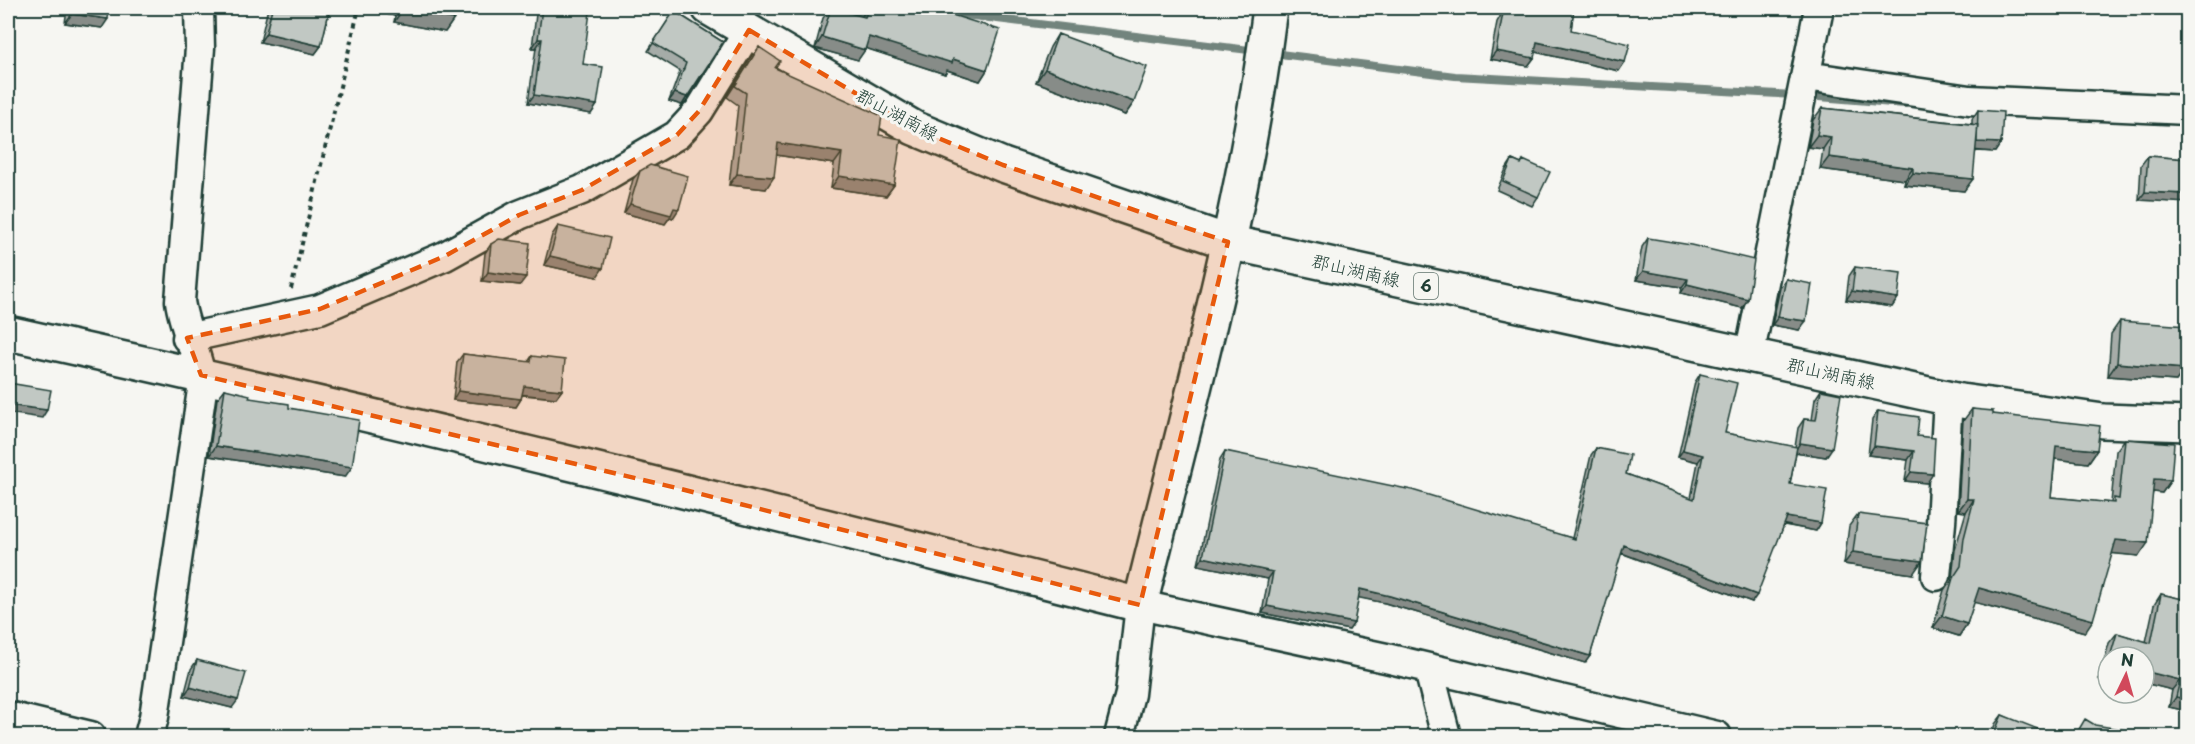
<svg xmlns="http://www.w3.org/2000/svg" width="2195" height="744" viewBox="0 0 2195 744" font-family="'Playpen Sans','Klee One',sans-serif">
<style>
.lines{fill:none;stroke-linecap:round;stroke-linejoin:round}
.stream{stroke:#72847d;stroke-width:8}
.street-casing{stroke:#1f3d34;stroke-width:33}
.secondary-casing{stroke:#1f3d34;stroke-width:38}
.primary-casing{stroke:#1f3d34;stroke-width:38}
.path{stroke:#1f3d34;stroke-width:4;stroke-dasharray:4.5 4.5;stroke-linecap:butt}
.street{stroke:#f6f6f2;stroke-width:28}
.secondary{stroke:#f6f6f2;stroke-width:33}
.primary{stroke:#f6f6f2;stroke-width:33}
.wall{fill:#a6aca8;stroke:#1f3d34;stroke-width:1.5}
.shaded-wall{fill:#878c88;stroke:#1f3d34;stroke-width:1.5}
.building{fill:#c1c8c3;stroke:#1f3d34;stroke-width:1.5}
.marked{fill:#e8590c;fill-opacity:0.2;stroke:#e8590c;stroke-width:4.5;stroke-dasharray:12 8;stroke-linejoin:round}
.labels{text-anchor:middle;stroke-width:6;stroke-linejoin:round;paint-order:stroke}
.shield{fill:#f6f6f2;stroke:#60746d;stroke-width:1.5}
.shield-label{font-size:16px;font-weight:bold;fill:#1f3d34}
.street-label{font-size:18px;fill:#1f3d34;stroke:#f6f6f2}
</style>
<rect width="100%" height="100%" fill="#f6f6f2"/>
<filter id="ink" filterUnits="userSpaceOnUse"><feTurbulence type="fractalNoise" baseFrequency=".0167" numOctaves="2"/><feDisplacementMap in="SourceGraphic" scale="12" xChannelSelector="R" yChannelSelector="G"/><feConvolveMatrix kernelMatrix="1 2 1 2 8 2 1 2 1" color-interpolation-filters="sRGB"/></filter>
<g filter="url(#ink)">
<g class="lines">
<path class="stream" d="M748 8H753
M941 12 1257 51
M1272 53 1455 76 1795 95
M1807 96 1905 104"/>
<defs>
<path id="street" d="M1806 76 1969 100 2188 110
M187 338 320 309 445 256 519 215 582 190 677 135 699 111 749 30
M1749 357 1819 8
M1936 576 1941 523 1948 398
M1429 670 1446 736
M8 716 91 736
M149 736 154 717 202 390C202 361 184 331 180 301L200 48 199 8
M1119 736 1130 694 1140 605 1386 658 1717 736"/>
<path id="secondary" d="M8 333C387 416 763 510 1140 605 1188 408 1245 209 1270 8"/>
<path id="primary" d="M709 8 914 128 1003 165 1228 242 1961 401 2103 421 2188 424"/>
</defs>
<use href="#street" class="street-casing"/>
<use href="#secondary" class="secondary-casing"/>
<use href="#primary" class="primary-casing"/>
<path class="path" d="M291 289 359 8"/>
<use href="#street" class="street"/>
<use href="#secondary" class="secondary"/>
<use href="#primary" class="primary"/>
</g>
<path class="wall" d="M67 8H109L102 28 65 23Z
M268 8H330L321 46 315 54 260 42Z
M369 8H456L454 19 445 32 394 22 395 16 368 10Z
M541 8H557L583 64 597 105 591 114 528 103 536 48H532L536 14Z
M831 8 862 16 867 8H884L891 10 892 8H930L987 70 980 81 947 70 945 74 866 48 858 60 815 48 823 18Z
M1501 8H1574L1571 30 1619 71 1535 52 1534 58 1528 66 1490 59 1497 22 1500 17Z
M674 11 723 42 682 105 669 101 680 71 648 51Z
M1058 34 1134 102 1125 115 1036 82 1050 47Z
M759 47 775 68 879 135 894 185 886 196 831 188 834 164 776 155 766 189 729 185 738 105 727 97Z
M1822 108 1972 124V119L1978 110 2001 143 1995 152 1976 151 1964 191 1904 185 1905 180 1820 169 1823 149 1808 147 1813 120Z
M2148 156 2187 159 2139 200 2141 165Z
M1512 160 1521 164 1523 160 1538 197 1532 206 1497 190 1506 169Z
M640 171 673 218 670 217 665 224 624 213 633 179Z
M558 226 597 277 544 265 552 235Z
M1648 238 1742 308 1681 293 1682 287 1636 280 1642 247Z
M491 244 520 285 482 281 485 253Z
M1855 267 1898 298 1892 307 1846 300 1849 276Z
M1786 279 1799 330 1772 325 1780 288Z
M2120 321 2185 369 2176 381 2108 376 2111 334Z
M463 354 528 362 532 356 562 390 556 398 522 395 521 399 516 407 453 400 457 362Z
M1700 374 1725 433 1795 447 1798 428 1804 419 1812 420 1815 399 1821 390 1826 457 1796 452 1790 484 1821 523 1816 531 1784 525 1752 602 1621 553 1590 656 1585 663 1385 603 1358 597 1354 623 1349 630 1262 613 1268 579 1198 565 1220 459 1225 451 1572 538 1591 455 1596 448 1626 474 1691 498 1698 462 1678 457 1695 382Z
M225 389 249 398 289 408 345 477 209 456 217 399Z
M1972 409 1993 414 2097 450 2088 463 2055 459 2051 497 2111 503 2116 451 2125 439 2171 480 2162 493 2153 492 2139 556 2112 553 2085 632 1974 602 1967 624 1959 636 1933 628 1944 590 1952 578 1955 550 1966 512 1958 511 1963 421Z
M1878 411 1917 436 1927 483 1905 481 1908 460 1868 455 1872 420Z
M1858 514 1913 574 1844 564 1849 526Z
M2161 594 2187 600V711L2169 707 2172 690 2144 683V657H2108V682L2099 679 2109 643 2117 633 2146 642 2154 605Z
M197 660 232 708 184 696 191 669Z
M2002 715 2046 736H1991L1995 724Z"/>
<path class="shaded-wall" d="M370 8H401L395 16 368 10Z
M403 9 454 19 445 32 394 22Z
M72 14 108 19 102 28 65 23Z
M266 33 321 46 315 54 260 42Z
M822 37 865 50 858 60 815 48Z
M869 37 953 59 987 70 980 81 947 70 945 74 862 47Z
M538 39H542L536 48H532Z
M1537 42 1625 62 1619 71 1531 51Z
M1496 51 1534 58 1528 66 1490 59Z
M1045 69 1134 102 1125 115 1036 82Z
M675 93 687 97 682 105 669 101Z
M534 95 597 105 591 114 528 103Z
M1817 135 1831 137 1823 149 1808 147Z
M1976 141 2001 143 1995 152 1970 150Z
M778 143 842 153 834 164 770 154Z
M1829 157 1913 168 1905 180 1820 169Z
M1913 173 1973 179 1964 191 1904 185Z
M737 174 774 177 766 189 729 185Z
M839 176 894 185 886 196 831 188Z
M2145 192 2187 194V203L2139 200Z
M630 204 674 208 679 209 673 218 670 217 665 224 624 213Z
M550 256 603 268 597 277 544 265Z
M1643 271 1688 279 1682 287 1636 280Z
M488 272 526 277 520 285 482 281Z
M1687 284 1748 299 1742 308 1681 293Z
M1852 291 1898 298 1892 307 1846 300Z
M1778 317 1806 321 1799 330 1772 325Z
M2117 363 2185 369 2176 381 2108 376Z
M524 386 562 390 556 398 518 394Z
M458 391 521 399 516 407 453 400Z
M8 405 47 410 42 418 8 413Z
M1800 443 1832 448 1826 457 1794 452Z
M216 446 352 467 345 477 209 456Z
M1874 446 1914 451 1908 460 1868 455Z
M2056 446 2097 450 2088 463 2047 458Z
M1683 450 1703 455 1698 462 1678 457Z
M1911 472 1933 474 1927 483 1905 481Z
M2154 479 2171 480 2162 493 2146 491Z
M1967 499H1974L1966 512 1958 511Z
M1787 517 1821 523 1816 531 1781 524Z
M2116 540 2148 543 2139 556 2107 553Z
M1624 545 1757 595 1752 602 1619 552Z
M1853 552 1922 561 1913 574 1844 564Z
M1203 557 1273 572 1268 579 1198 565Z
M1979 588 2093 620 2085 632 1970 601Z
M1360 589 1390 596 1590 656 1585 663 1385 603 1355 597Z
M1267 606 1354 623 1349 630 1262 613Z
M1942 616 1967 624 1959 636 1933 628Z
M2107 669H2108V682L2099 679Z
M2144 671 2180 680 2172 690 2144 683Z
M190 687 238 700 232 708 184 696Z
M2176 697 2187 699V711L2169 707Z"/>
<path class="building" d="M72 8H109L108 19 72 14Z
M272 8H330L321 46 266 33Z
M403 8H456L454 19 403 9Z
M542 8H557L590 12 583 64 603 67 597 105 534 95 542 39H538Z
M831 8 865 17 869 8H884L895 11 896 8H930L1000 30 987 70 953 59 952 63 869 37 865 50 822 37Z
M1507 8H1574L1571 30 1630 44 1625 62 1537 42 1534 58 1496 51 1503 13 1506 14Z
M674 11 723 42 687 97 675 93 686 63 653 43Z
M1058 34 1147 67 1134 102 1045 69Z
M759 47 780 61 775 68 882 116 879 135 901 139 894 185 839 176 842 153 778 143 774 177 737 174 746 93 735 86Z
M1822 108 1978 125 1973 179 1913 173V168L1829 157 1831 137 1817 135Z
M1978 110 2003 112 2001 143 1977 142Z
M2148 156 2187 159V194L2145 192Z
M1512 160 1521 164 1523 160 1550 172 1538 197 1503 181Z
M650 165 688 176 679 209 674 208 671 215 630 204 640 171Z
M558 226 610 238 603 268 550 256Z
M1648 238 1691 245 1754 260 1748 299 1687 284 1688 279 1643 271Z
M499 239 530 243 526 277 488 272 491 244Z
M1855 267 1901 273 1898 298 1852 291Z
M1786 279 1812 284 1806 321 1778 317Z
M2120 321 2187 326 2185 369 2117 363Z
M463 354 531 362 532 356 565 360 562 390 524 386 521 399 458 391Z
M1700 374 1737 383 1725 433 1797 447 1790 484 1827 490 1821 523 1787 517 1757 595 1624 545 1590 656 1390 596 1360 589 1354 623 1267 606 1273 572 1203 557 1225 451 1412 490 1575 539 1596 448 1630 455 1626 474 1694 499 1703 455 1683 450Z
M8 379 9 380V383L51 390 47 410 8 405Z
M225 389 250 395 249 398 289 404V408L359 420 352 467 216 446Z
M1821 390 1841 394 1832 448 1800 443 1804 419 1816 420Z
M1972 409 1993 411V414L2100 426 2097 450 2056 446 2051 497 2114 503V498L2119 499 2125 439 2174 443 2171 480 2154 479 2148 543 2116 540 2093 620 1979 588 1967 624 1942 616 1953 578 1961 566 1964 538 1974 499H1967Z
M1878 411 1919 417 1917 436 1935 438 1933 474 1911 472 1914 451 1874 446Z
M1858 514 1927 523 1922 561 1853 552Z
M2161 594 2187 600V699L2176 697 2180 680 2144 671V657H2110L2117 633 2151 643Z
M197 660 246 673 238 700 190 687Z
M2002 715 2048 733 2046 736H1993Z
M2085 719 2095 725 2133 731 2132 736H2075Z
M1141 733 1150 736H1137Z"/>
</g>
<path class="marked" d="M749 30 914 128 1003 165 1228 242 1140 605 677 488 201 375 187 338 320 309 445 256 519 215 582 190 677 135 699 111Z"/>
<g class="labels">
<rect class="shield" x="1414" y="273" width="24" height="26" rx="4.5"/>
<g class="shield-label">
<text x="1426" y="292">6</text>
</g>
<g class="street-label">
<text transform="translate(897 115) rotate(28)" y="6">郡山湖南線</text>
<text transform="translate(1356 271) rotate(13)" y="6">郡山湖南線</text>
<text transform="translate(1831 374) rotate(12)" y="6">郡山湖南線</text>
</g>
</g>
<rect width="2195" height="744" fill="none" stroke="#f6f6f2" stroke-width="30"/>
<rect x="15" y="15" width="2165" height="714" fill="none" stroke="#1f3d34" stroke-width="2" filter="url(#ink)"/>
<g transform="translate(2126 675) rotate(5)"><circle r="28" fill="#f6f6f2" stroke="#a0aca6" stroke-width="1.5"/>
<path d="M0-4.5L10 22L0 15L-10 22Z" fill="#d1495b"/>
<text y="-9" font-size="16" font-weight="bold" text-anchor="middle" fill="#1f3d34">N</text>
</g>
</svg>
